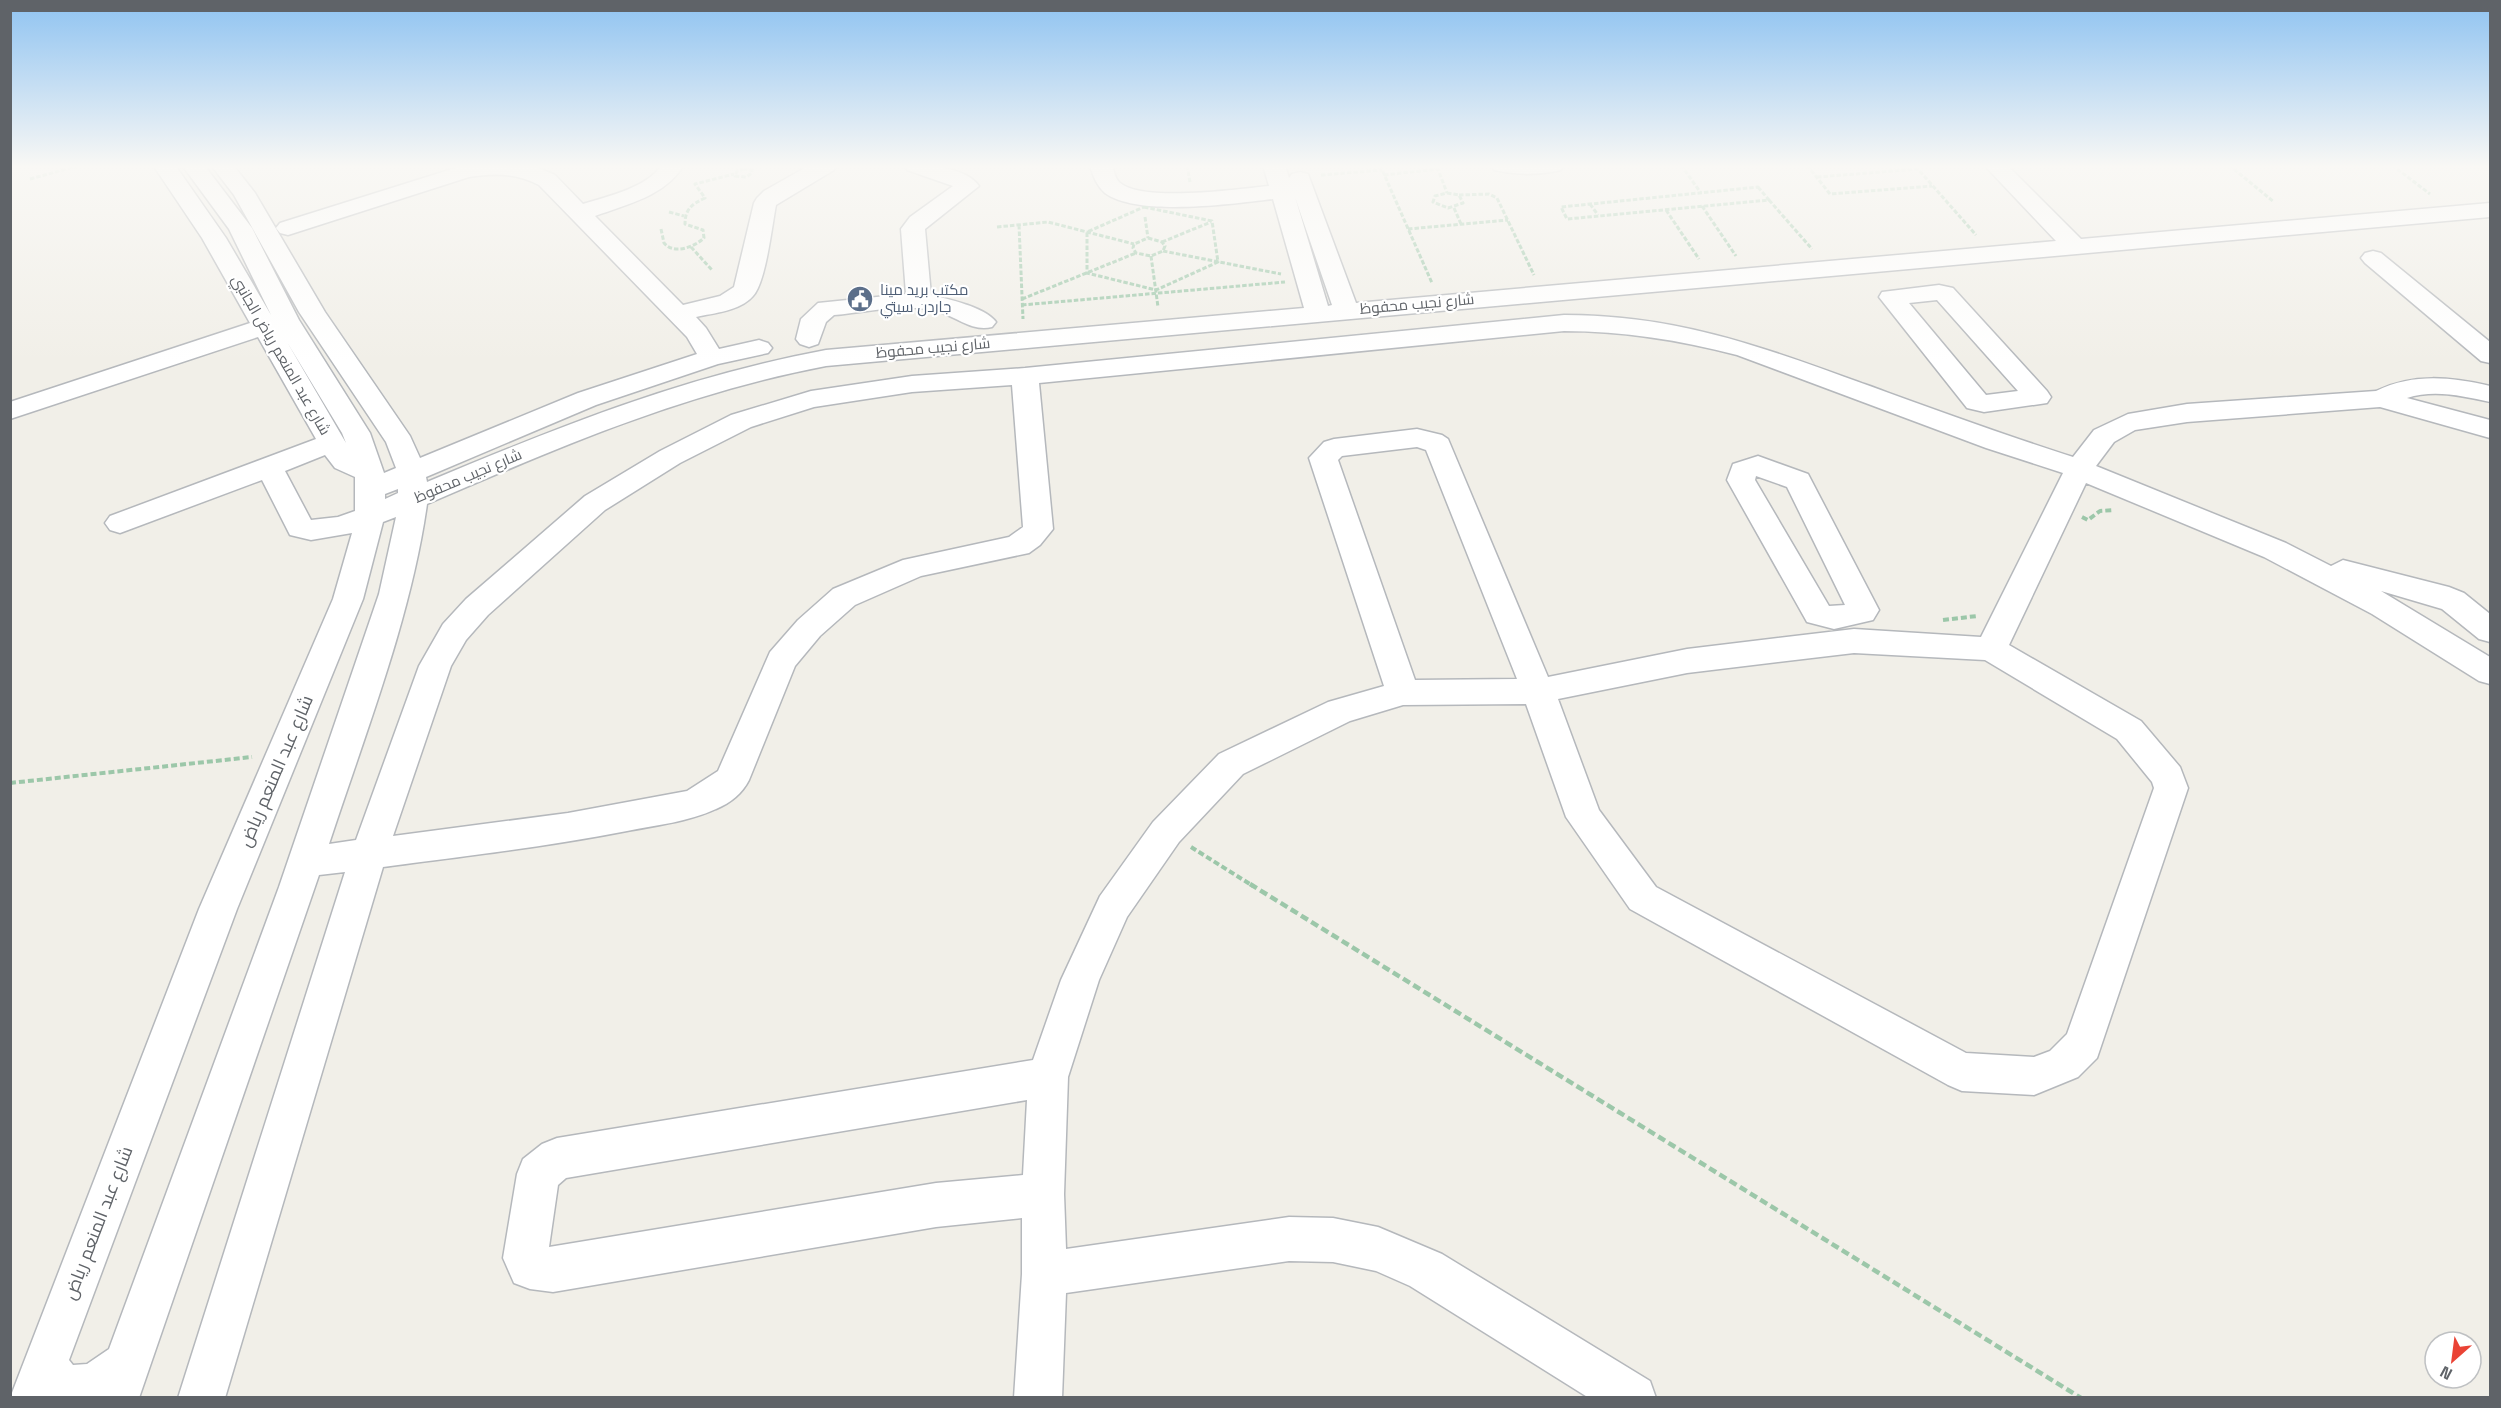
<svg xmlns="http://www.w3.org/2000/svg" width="2501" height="1408" viewBox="0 0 2501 1408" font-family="'Space Grotesk',Cairo,sans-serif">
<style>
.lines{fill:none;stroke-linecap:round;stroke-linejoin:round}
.minor-casing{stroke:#b5b8bc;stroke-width:3}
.path-far2{stroke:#9cc7a9;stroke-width:3;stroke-dasharray:4.5 2;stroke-linecap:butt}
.path-far1{stroke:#9cc7a9;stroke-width:4;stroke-dasharray:6 3;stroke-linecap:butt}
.path{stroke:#9cc7a9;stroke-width:4.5;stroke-dasharray:8 4;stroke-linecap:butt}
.minor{fill:#fff;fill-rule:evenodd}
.labels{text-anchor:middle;stroke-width:4.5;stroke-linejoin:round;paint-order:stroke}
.far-service-label{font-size:15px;fill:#4e5e75;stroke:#fff;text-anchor:start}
.far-street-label{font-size:15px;fill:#5f6368;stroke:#fff}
.street-label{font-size:18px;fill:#5f6368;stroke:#fff}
</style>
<rect width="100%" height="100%" fill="#f1efe8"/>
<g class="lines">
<defs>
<path id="minor" d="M153 165H175L226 238 271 315 229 229 182 165H204L252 228 299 320 370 433 384 473 396 468 386 442 299 312 234 195 211 165H233L255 193 325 312 410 436 420 458 578 393 697 354 687 337 539 185C515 173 495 173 469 177L288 235 280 233 276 228 280 223 465 165 536 167 555 175 583 204C609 196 646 188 662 165H684C665 196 628 204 595 216L683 305 720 296 734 287 754 203 757 198 764 191 810 165H837L834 170 776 205C772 225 766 282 753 296 740 311 714 313 696 317L706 328 719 349 759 340 768 343 772 348 768 353 718 364 596 405 426 477 427 482C561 426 682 377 826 350L1304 308 1273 199C1232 204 1138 217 1105 193 1097 186 1092 174 1090 165H1112C1114 171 1115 178 1119 182 1142 203 1238 189 1269 186L1263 165H1285L1289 178 1292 174 1300 172 1308 174 1356 303 2056 241 1984 165H2007L2081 239 2490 203V217L826 366C684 393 559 447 427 504 411 618 365 734 329 844L356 840 419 666 443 624 466 599 585 496 660 451 731 415 811 391 912 376 1025 368 1564 315C1678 315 1762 347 1867 385 1936 410 2004 435 2073 457L2094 430 2128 414 2187 404 2376 391C2413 373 2451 377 2490 386V402C2463 396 2434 389 2407 398L2490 420V438L2380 407 2187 422 2135 430 2114 442 2096 466 2286 543 2331 566 2343 560 2449 587 2464 593 2490 614V642L2479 639 2442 609 2381 591 2490 657V684L2479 681 2372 614 2264 557 2086 483 2009 645 2141 721 2180 767 2188 788 2097 1058 2078 1077 2034 1095 1962 1091 1948 1085 1630 909 1566 817 1526 704 1403 705 1350 721 1243 774 1179 842 1127 917 1099 980 1068 1077 1064 1194 1066 1249 1289 1217 1333 1218 1378 1227 1442 1254 1650 1381 1656 1398H1589L1410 1286 1376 1271 1333 1262 1289 1261 1066 1293 1062 1398H1014L1022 1274V1218L936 1227 553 1292 530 1289 514 1283 503 1258 517 1174 523 1159 542 1144 557 1138 1033 1060 1061 980 1100 896 1153 822 1219 754 1328 702 1384 686 1309 458 1324 442 1334 439 1417 429 1442 435 1448 439 1548 677 1687 649 1854 629 1981 637 2063 473 1986 448 1737 355C1679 340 1624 331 1564 331L1039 383 1053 529 1040 545 1029 553 921 576 855 605 820 636 795 666 749 780C742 794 730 803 716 809 688 822 657 825 627 831 546 847 465 856 383 867L225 1398H178L345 872 319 875 139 1398H10L199 909 333 599 352 533 311 540 290 535 262 480 120 533 110 530 105 523 110 516 316 439 258 337 10 419V402L250 323 202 238ZM1295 197 1332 305 1328 306ZM287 342 342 433 346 443ZM1012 385 1023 527 1009 537 903 560 833 589 798 620 770 652 718 771 687 791 568 813 393 836 451 666 466 640 488 615 605 510 680 463 751 427 814 407 912 392ZM1417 447 1426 450 1517 679 1415 680 1338 460 1342 456ZM325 455 335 468 355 477V511L338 517 311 520 285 471ZM398 489V493L385 499V494ZM396 517 379 594 279 887 109 1349 87 1364 73 1365 69 1360 237 909 363 599 383 522ZM1854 653 1985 660 2117 739 2152 782 2154 788 2067 1034 2050 1051 2034 1057 1966 1053 1656 887 1599 810 1558 699 1687 673ZM1027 1100 1023 1175 936 1183 549 1247 558 1185 566 1178Z
M904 165C925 164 966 167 979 186L925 229 931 295C948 299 985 307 996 322L992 327C973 332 958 318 940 312 907 302 868 312 834 315L826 322 818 344 809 347 800 344 796 339 801 319 818 303 906 294 901 229 910 217 953 186 907 170Z
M1491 165H1564L1561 170C1540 175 1515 175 1494 170Z
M2373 251 2381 253 2490 342V363L2481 361 2365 263 2361 258 2365 253Z
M1939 285 1953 288 2047 391 2051 397 2047 403 1984 412 1967 408 1879 297 1882 292ZM1937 300 2018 391 1986 395 1909 303Z
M1758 456 1808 474 1879 610 1873 620 1834 629 1807 622 1727 480 1733 464ZM1756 476 1787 487 1845 605 1829 606 1755 480Z"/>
</defs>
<use href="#minor" class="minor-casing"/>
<path class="path-far2" d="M1187 165 1190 182
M1380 165 1432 283
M1681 165 1701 193
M1807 165 1830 194 1932 186
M2229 165 2274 202
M2392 165 2430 194
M743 169 752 170V173L746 177 735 176 737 171Z
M1321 175 1382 170
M1384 175 1438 169 1447 193
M1817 177 1918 169 1976 235
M30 179 81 165
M1758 187 1769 200 1567 219 1561 207Z
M1447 193 1459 195 1463 203 1448 208 1433 202 1435 196Z
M1459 195 1489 194 1497 198 1534 275
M1769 200 1812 249
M1590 204 1598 215
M1702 206 1736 256
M1144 207 1212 221 1218 262 1156 290 1087 273V232Z
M1454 208 1461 224
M1666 210 1699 259
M669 212 684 216
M1145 217 1148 238
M1019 225 1023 319
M997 227 1048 222 1134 244
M661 229 664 243C674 255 694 247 704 238L703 230 685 224C685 209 692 204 705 198L695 184 734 174
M1408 229 1508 220
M1148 238 1162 242 1165 246 1163 251 1151 256 1136 253 1133 248 1134 244Z
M1162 242 1211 222
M691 247 712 270
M1163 251 1281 274
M1151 256 1158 307
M1022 299 1136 253
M1022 305 1285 282"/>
<path class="path-far1" d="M2082 517 2088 520 2100 511 2114 510
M1943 620 1977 616
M10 783 252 757
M1191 847 1253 886"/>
<path class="path" d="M1250 884 2081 1398"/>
<use href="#minor" class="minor"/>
</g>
<linearGradient id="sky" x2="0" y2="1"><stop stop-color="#8fc3f1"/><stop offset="0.46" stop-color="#f9f8f5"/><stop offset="1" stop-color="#f9f8f5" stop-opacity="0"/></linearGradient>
<rect width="2501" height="362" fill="url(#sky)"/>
<defs>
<symbol id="civic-disc" viewBox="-11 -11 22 22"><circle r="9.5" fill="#5c6f8a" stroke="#fff"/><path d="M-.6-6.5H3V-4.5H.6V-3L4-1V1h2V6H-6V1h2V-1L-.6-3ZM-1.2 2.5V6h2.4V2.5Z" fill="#fff"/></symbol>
</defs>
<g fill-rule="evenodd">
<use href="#civic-disc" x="845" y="284" width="30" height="30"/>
</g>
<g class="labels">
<g class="far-service-label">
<text x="880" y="295">مكتب بريد مينا<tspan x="880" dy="17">جاردن سيتي</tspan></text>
</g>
<g class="far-street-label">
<text transform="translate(1417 304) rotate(-5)" y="5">شارع نجيب محفوظ</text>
<text transform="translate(933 348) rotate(-5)" y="5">شارع نجيب محفوظ</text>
<text transform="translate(281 355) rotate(60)" y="5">شارع عبد المنعم رياض الجانبي</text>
<text transform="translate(468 476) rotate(-23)" y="5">شارع نجيب محفوظ</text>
</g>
<g class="street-label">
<text transform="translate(276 771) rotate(-67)" y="6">شارع عبد المنعم رياض</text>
<text transform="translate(98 1223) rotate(-69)" y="6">شارع عبد المنعم رياض</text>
</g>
</g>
<rect width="2501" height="1408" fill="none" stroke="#5f6368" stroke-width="24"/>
<g transform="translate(2453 1360) rotate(208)"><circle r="28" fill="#ffffff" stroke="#bfc1c3" stroke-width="1.5"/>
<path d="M0-4.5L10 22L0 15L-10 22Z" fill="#ea4335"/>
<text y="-9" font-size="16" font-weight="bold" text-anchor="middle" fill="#5f6368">N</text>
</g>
</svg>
